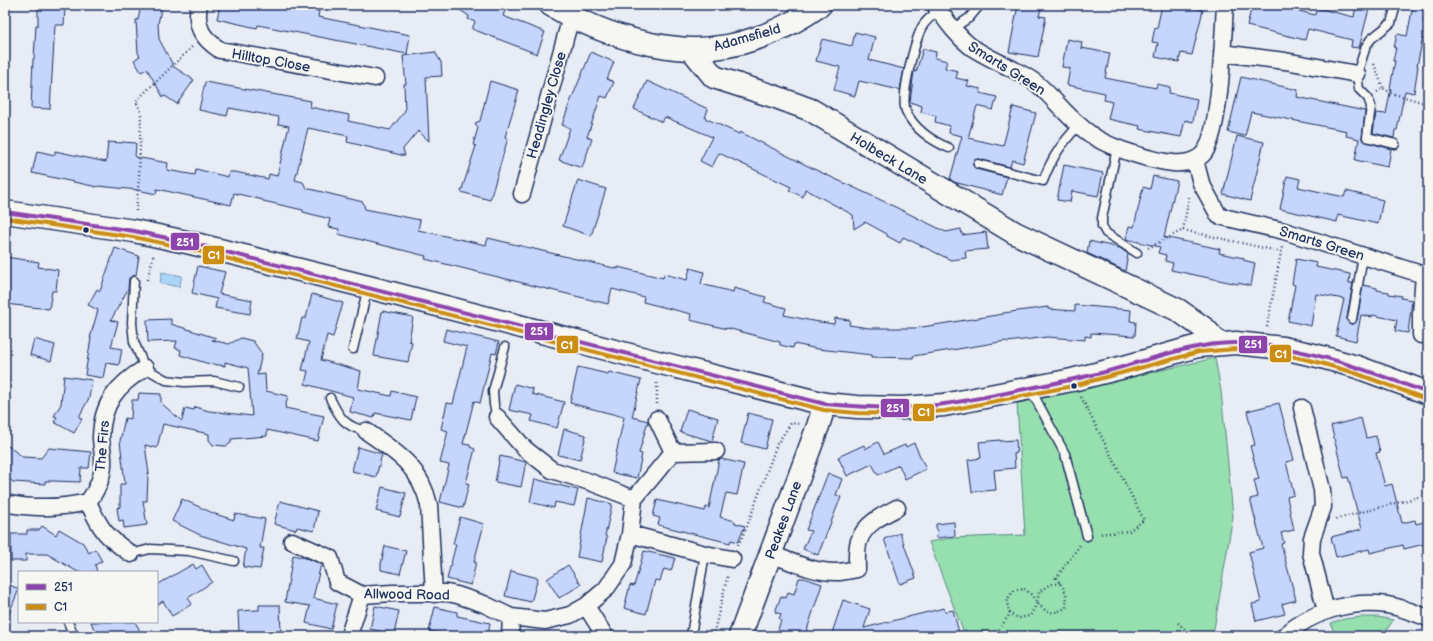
<svg xmlns="http://www.w3.org/2000/svg" width="1433" height="641" viewBox="0 0 1433 641" font-family="'Balsamiq Sans',sans-serif">
<style>
.green{fill:#96dfae;stroke:#588786}
.water{fill:#abd5f6;stroke:#7193b9}
.building{fill:#c6d5fb;stroke:#1b2f5e}
.lines{fill:none;stroke-linecap:round;stroke-linejoin:round}
.lane-casing{stroke:#1b2f5e;stroke-width:11}
.street-casing{stroke:#1b2f5e;stroke-width:19}
.secondary-casing{stroke:#1b2f5e;stroke-width:25}
.path{stroke:#1b2f5e;stroke-width:2.5;stroke-dasharray:1 3;stroke-linecap:butt}
.lane{stroke:#f6f6f2;stroke-width:8}
.street{stroke:#f6f6f2;stroke-width:16}
.secondary{stroke:#f6f6f2;stroke-width:22}
.bus-1-casing{stroke:#f6f6f2;stroke-width:7}
.bus-2-casing{stroke:#f6f6f2;stroke-width:7}
.bus-1{stroke:#8e44ad;stroke-width:4}
.bus-2{stroke:#cb8e13;stroke-width:4}
.bus-dot{fill:#1b2f5e;stroke:#f6f6f2;stroke-width:1.5}
.labels{text-anchor:middle;stroke-width:4;stroke-linejoin:round;paint-order:stroke}
.street-label{font-size:14px;fill:#1b2f5e;stroke:#f6f6f2}
.line-badge{stroke:#f6f6f2;stroke-width:1.5}
.badge-label{font-size:11px;text-anchor:middle;font-weight:bold;fill:#fff}
</style>
<rect width="100%" height="100%" fill="#e8ecf5"/>
<filter id="ink" filterUnits="userSpaceOnUse"><feTurbulence type="fractalNoise" baseFrequency=".025" numOctaves="2"/><feDisplacementMap in="SourceGraphic" scale="8" xChannelSelector="R" yChannelSelector="G"/><feConvolveMatrix kernelMatrix="1 2 1 2 8 2 1 2 1" color-interpolation-filters="sRGB"/></filter>
<g filter="url(#ink)">
<path class="green" d="M1215 358 1221 391 1233 516 1214 629 1210 636H965L929 542 950 538 1025 535 1017 403Z
M1361 617H1378L1393 620 1383 636H1337L1334 634 1331 623 1344 619Z"/>
<path class="water" d="M162 272 182 276 179 287 160 283Z"/>
<path class="building" d="M38 5H57V8H65L64 25H55L50 109 31 108 33 59H34L36 25H38Z
M141 5H162L158 24 159 39 174 67 194 80 177 104 165 96 163 97 147 69 141 72 134 60 140 56 138 53 136 20H138Z
M220 5H288L319 11 318 17 410 35 407 54 258 25 257 28 217 19Z
M452 5H507L503 16 545 32 537 54 472 29 475 22 468 19 469 16Z
M1018 5H1042L1039 16 1046 17 1038 57 1009 52Z
M1162 5H1180L1203 10 1192 55 1181 53 1179 62 1155 57 1158 43 1152 42 1155 27 1157 28Z
M1252 5H1275L1315 15 1317 8 1354 17 1356 5H1370L1359 48 1351 47 1352 40 1308 29 1305 40 1247 26Z
M1413 6 1426 9 1423 22 1428 23V38L1423 37 1417 66H1418L1414 93 1405 91 1397 130H1395L1394 138 1373 133 1376 113 1386 114 1391 88H1390L1395 61H1393L1396 48H1394L1397 34 1407 36Z
M855 32 875 37 869 60 904 69 900 90 859 81 855 96 834 90 840 67 816 61 822 39 852 46Z
M1067 39 1082 42 1081 48 1110 53 1105 78 1156 88 1157 84 1170 87 1169 93 1197 99 1193 122 1185 120 1181 137 1139 129 1140 126 1108 119 1112 102 1104 100 1105 93 1067 85 1070 68 1062 67Z
M923 49 936 52 935 58 947 61 945 68 958 71 956 78 969 81 967 86 981 89 980 93 997 97 993 110 977 106 968 138 1003 146 1013 107 1036 113 1023 163 1012 160 1010 167 979 159 974 160 973 162V166L976 169 1007 177 1002 195 954 182 950 179 962 136 949 133 950 126 935 122 936 116 921 112 922 106 910 102 914 71 916 72Z
M435 52 441 62 442 76 426 77 429 141 418 131 403 149 405 156 347 142 348 136 308 128 295 180 303 182 306 188 363 202 365 209 420 220 418 230 486 245 488 238 618 269V267L663 278 664 274 687 280 690 268 704 272 701 284 733 292 734 288 766 297 764 302 786 308 784 315 813 321 834 324 835 318 850 320 849 325 869 328H916L1003 314V313L1048 307V309L1075 311V305L1131 310 1130 321 1136 322 1135 336 1091 333V337L1085 336V340L1047 337 1007 342 1006 341 958 349 913 356V358L872 357V355L818 349 794 344 793 348 780 345V342L727 328V329L690 320 691 314 643 302 644 297 612 289 608 304 425 259 426 256 338 234 339 229 328 227 330 219 303 212V210L263 201V200L234 193 231 205 157 189 156 194 138 190 98 186 97 187 32 173 37 151 55 155V151L106 162 108 142 122 143V142L136 143 135 157 168 163 167 170 195 175 196 169 228 177 229 172H235L268 179 269 174 277 176 289 126 278 124 279 117 229 108 227 116 199 110 205 82 311 101 310 107 349 115 348 121 390 130 405 111 404 84H406L403 56Z
M591 52 614 62 607 79 614 82 607 98 601 96 587 137 592 139 582 168 559 160 570 128 562 125 569 105Z
M1241 77 1298 90 1297 97 1365 111 1362 139 1366 142 1391 149 1388 167 1355 160 1359 139 1346 136 1347 131 1251 112 1245 136 1228 132Z
M490 81 519 90 505 137 508 138 490 200 461 192 476 146 473 145 478 128 475 123 480 121Z
M647 81 708 109 705 118 739 134 740 132 818 171 883 201 946 232 961 229 962 235 986 232 988 249 965 251 966 258 951 260 903 237 900 243 887 236V234L865 222 854 229 853 215 805 189 803 197 789 190 791 187 719 153 712 167 700 161 712 137 665 117 662 122 634 109Z
M1237 136 1264 142 1250 201 1223 194Z
M1064 165 1103 173 1098 196 1072 191 1070 202 1057 200Z
M1153 176 1177 181 1164 237 1220 249 1219 253 1244 258 1243 260 1255 263 1251 286 1238 283V284L1171 270 1173 263 1165 261 1166 255 1158 253 1160 247 1126 239 1129 226 1134 227 1143 187 1150 189Z
M1287 176 1300 179 1298 187 1344 197 1346 191 1383 200 1378 224 1338 215 1337 222 1280 209Z
M578 180 606 189 591 236 563 226Z
M1089 241 1120 248 1128 254 1125 271 1087 253Z
M115 248 139 256 136 275 129 278 128 289 111 320 118 322 111 347 122 349 119 365 106 363 103 378 85 375 91 338H90L98 310 88 305 97 289 100 291Z
M5 257 39 262 38 267 58 270 56 291H52L49 309 5 304Z
M1296 259 1317 263 1316 267 1350 274 1349 283H1353L1347 318V321L1351 324H1354L1357 320 1363 285 1377 288V290L1389 292V294L1402 296 1401 298 1412 300 1408 333 1395 331 1397 320 1372 315V317L1361 315 1356 341 1336 336 1344 299 1316 294 1311 326 1288 321 1295 285 1292 284Z
M198 266 225 272 219 294 252 300 250 314 215 308 217 299 192 293Z
M312 294 343 303 333 337 327 335 321 360 361 371 358 389 391 396 392 391 416 397 411 420 375 413 374 418 350 412 353 397 305 384 308 371 302 370 309 342 297 339 302 318H306Z
M382 311 413 317 409 341 412 342 408 362 374 356Z
M171 319V324L216 338 215 340H212L229 344 241 338 253 341 262 354 257 375 265 374 266 391 288 396 285 408 324 416 318 441 267 430V436L231 439V443L226 446 213 445 209 440V434L163 424 157 448 145 445 149 474 148 473 147 501H143L147 525 124 528 123 520 119 521 117 508 120 507V484H125L120 441 125 418 131 419 132 400H138L139 393 161 394V403L182 421 185 408 194 410 195 407 209 411 252 416 248 368 225 362V366L206 363 180 355 181 350 175 348 177 341 148 342 147 320Z
M446 329 499 342 496 354 492 353 480 403 474 401 463 444 470 445V447L475 449 466 483 469 484 463 508 440 502 449 465 440 463 448 431 441 429 447 403 453 404 467 347 443 341Z
M34 339 55 345 51 361 30 355Z
M578 367 608 374 609 372 641 380 632 417 648 421 639 453 642 454 637 478 612 473 624 417 570 403Z
M64 376 92 380 89 398 79 417 82 419 74 433 54 422 57 417 54 416 61 404Z
M515 384 533 389 532 394 564 402 557 428 531 421 533 415 509 410Z
M1279 403 1294 460 1286 462 1294 495 1287 497 1294 530 1281 533 1284 543 1281 544 1296 600 1282 604 1285 614 1256 621 1252 604 1261 602 1249 552 1263 548 1250 499 1258 497 1254 480 1259 479 1250 446 1255 445 1247 411Z
M687 409 718 418 712 441 680 432Z
M748 413 772 419 765 449 741 443Z
M1361 418 1366 438 1376 436 1380 452 1376 453 1385 486 1392 484 1402 523 1415 520 1416 524 1428 521V543L1404 549 1403 545 1370 553 1369 549 1336 557 1331 537 1362 529 1348 477 1344 478 1331 426Z
M564 429 586 435 580 460 558 455Z
M1000 440V441L1016 440 1017 453 1014 454 1015 468 994 470 996 490 972 492 968 460 981 458 979 442Z
M878 442 884 454 905 445 906 447 914 443 926 469 905 479 899 465 878 475 872 464 847 476 838 457 864 445 865 449Z
M5 444 23 457 41 458 49 448 91 452 89 468H81L80 482 53 481H45V484L13 482 5 476Z
M358 447 382 454 376 477 352 471Z
M500 456 526 462 521 487 495 482Z
M721 459 744 464 737 495 726 493 720 517 735 521V523L745 526 738 542 731 540 730 543 658 525 660 518 653 516 657 500 705 511 706 507 709 508 719 460Z
M828 473 842 479 836 495 841 497 818 555 803 549 811 531 806 530Z
M535 479 578 490 574 506 555 502 554 508 530 502Z
M382 487 406 493 400 517 376 511Z
M588 498 612 504 605 536 607 537 602 562 577 557Z
M182 499 215 514 234 520 235 514 265 519 260 548H264L260 569 243 567 246 549 200 535 172 521Z
M280 501 318 511 314 531 297 527 296 530 274 524Z
M460 517 484 524 474 562H476L471 585 447 579 456 544H453Z
M954 522 955 536 937 538 936 524Z
M42 526 56 535 59 529 83 543 89 553 95 549 102 561 95 565 97 572H78L47 554H26V561H11V534H27V530H39Z
M900 533 916 578 900 584 884 539Z
M385 546 406 551 400 574 381 570V564Z
M644 551 675 558 671 571 664 569 660 581 655 580 646 614 624 608 630 585 634 586Z
M293 555 309 559 321 564 313 598 337 604 331 629 306 623 310 606 285 602Z
M193 564 196 569 202 565 212 582 188 598 192 604 172 616 163 601 157 605V585Z
M568 565 581 585 559 598 547 579Z
M511 571 538 578 531 602 505 596Z
M799 578H804L822 584 805 636H776L781 620 779 619 781 614 775 612 781 596 786 598 788 592 794 594Z
M5 583 19 589 5 623Z
M843 600 870 609 864 628 944 608 945 612 953 610 960 636H831Z
M259 605H280L281 634H259V632H239L238 611 259 610Z
M375 606 399 611 394 634 370 629Z
M435 607 457 612V616L490 623 488 636H453L429 631Z
M91 622H135L143 636H97Z"/>
<g class="lines">
<defs>
<path id="lane" d="M939 10C933 15 926 20 922 27 915 41 900 97 906 111 913 128 932 141 949 148
M952 29 969 18 980 5
M1395 144 1367 137 1371 106 1368 98 1359 89 1357 74 1366 46 1371 39 1391 23 1396 5
M1117 148 1102 218V226L1106 233 1137 253
M978 164 1043 181C1052 157 1062 143 1079 125
M134 281 132 323 134 342 145 368 166 380 184 382 214 381 239 387
M1352 319 1363 256
M353 349 368 287
M1031 390 1065 454 1087 536
M330 398C339 417 345 427 366 431
M497 417 494 405 493 391 505 347
M131 554 150 549 189 551 234 561
M68 622 74 636
M691 635 705 554"/>
<path id="street" d="M199 5C195 27 202 38 220 50L375 78
M935 5C946 20 956 35 970 46 991 61 1016 68 1036 83 1052 96 1064 113 1079 125 1084 130 1090 134 1096 138 1114 149 1153 161 1173 163 1182 164 1195 162 1202 155 1221 138 1223 34 1225 5
M1222 53 1285 61 1357 74
M1195 160 1201 183 1219 216 1284 231 1424 275 1421 313V335
M522 194 571 17
M1302 408 1322 490 1323 507 1312 538 1311 553 1326 611
M497 417 525 449 552 470 590 482 634 499 673 452 716 451
M657 419 673 452
M366 431C397 453 420 466 429 505L434 594
M88 502C101 530 105 536 131 554
M5 503C32 509 61 508 88 502 97 490 104 474 103 459 103 452 101 444 101 437 102 403 117 385 145 368
M630 534 705 554 732 559
M292 541 330 558 337 582 362 595 392 593H447L457 595 484 604 511 617 545 621 570 615 586 606 606 589 623 564 630 534 634 499
M771 554C792 562 815 573 838 572 844 572 850 570 857 569 857 560 856 549 859 541 864 524 883 515 897 508
M586 606 605 636
M351 636 350 632 362 595
M510 636 511 617
M1284 636C1312 611 1350 600 1387 605 1401 607 1415 613 1428 618"/>
<path id="secondary" d="M551 5C588 27 625 41 668 47 676 48 684 49 692 49 738 50 784 31 820 5
M692 50 714 77 776 97 811 110 1015 233 1178 310 1205 329 1218 343
M5 212 134 231 191 243 368 287 657 362 825 404 857 407 903 408 944 405 1072 380 1124 367 1198 346 1236 343 1283 348 1318 356 1357 367 1428 393
M740 636 818 426 825 404"/>
</defs>
<use href="#lane" class="lane-casing"/>
<use href="#street" class="street-casing"/>
<use href="#secondary" class="secondary-casing"/>
<path class="path" d="M1374 64 1383 88
M1377 92 1383 88 1391 93 1428 104
M136 211 139 178 141 112 136 101 193 46
M1183 230 1282 252
M1148 248 1183 230 1189 197
M147 280 154 254
M1267 327 1282 247
M1081 397 1144 520 1129 531 1098 534
M657 404V381
M1336 519 1426 495
M738 545 746 529 777 444 791 423 799 424
M1060 583 1049 585 1039 592 1037 603C1049 615 1051 614 1066 608 1068 592 1065 590 1056 578L1080 545
M1024 589 1032 595 1037 603 1030 616 1019 618 1010 614C1006 602 1006 599 1015 590Z
M1178 623 1192 636
M713 636 728 574
M994 636 1010 614"/>
<use href="#lane" class="lane"/>
<use href="#street" class="street"/>
<use href="#secondary" class="secondary"/>
<defs>
<path id="bus-1" d="M5 212 134 231 191 243 825 404C851 406 877 408 902 408 936 407 968 400 1001 394 1034 387 1068 381 1101 373 1143 362 1194 342 1237 343 1303 345 1366 370 1428 393"/>
<path id="bus-2" d="M5 218 133 237 190 249 824 410 857 413 903 414 945 411 1073 386 1199 352 1236 349 1282 354 1317 362 1355 373 1426 399"/>
</defs>
<use href="#bus-1" class="bus-1-casing"/>
<use href="#bus-2" class="bus-2-casing"/>
<use href="#bus-1" class="bus-1"/>
<use href="#bus-2" class="bus-2"/>
</g>
</g>
<g class="bus-dot">
<circle cx="86" cy="230" r="3.5"/>
<circle cx="1074" cy="386" r="3.5"/>
</g>
<g class="labels">
<g class="street-label">
<text transform="translate(747 37) rotate(-16)" y="5">Adamsfield</text>
<text transform="translate(271 60) rotate(10)" y="5">Hilltop Close</text>
<text transform="translate(1007 68) rotate(32)" y="5">Smarts Green</text>
<text transform="translate(546 105) rotate(-74)" y="5">Headingley Close</text>
<text transform="translate(889 158) rotate(31)" y="5">Holbeck Lane</text>
<text transform="translate(1322 243) rotate(17)" y="5">Smarts Green</text>
<text transform="translate(102 446) rotate(-85)" y="5">The Firs</text>
<text transform="translate(783 520) rotate(-70)" y="5">Peakes Lane</text>
<text transform="translate(407 594) rotate(1)" y="5">Allwood Road</text>
</g>
</g>
<g class="line-badge">
<rect x="170" y="232" width="30" height="19" rx="4" fill="#8e44ad"/>
<rect x="202" y="245" width="23" height="20" rx="4" fill="#cb8e13"/>
<rect x="524" y="322" width="30" height="19" rx="4" fill="#8e44ad"/>
<rect x="1238" y="335" width="30" height="19" rx="4" fill="#8e44ad"/>
<rect x="556" y="335" width="23" height="19" rx="4" fill="#cb8e13"/>
<rect x="1269" y="344" width="23" height="19" rx="4" fill="#cb8e13"/>
<rect x="880" y="398" width="30" height="20" rx="4" fill="#8e44ad"/>
<rect x="912" y="403" width="23" height="19" rx="4" fill="#cb8e13"/>
</g>
<g class="badge-label">
<text x="185" y="246">251</text>
<text x="214" y="259">C1</text>
<text x="539" y="335">251</text>
<text x="1253" y="348">251</text>
<text x="567" y="349">C1</text>
<text x="1281" y="358">C1</text>
<text x="895" y="412">251</text>
<text x="924" y="416">C1</text>
</g>
<rect width="1433" height="641" fill="none" stroke="#f6f6f2" stroke-width="20"/>
<rect x="10" y="10" width="1413" height="621" fill="none" stroke="#1b2f5e" stroke-width="1.5" filter="url(#ink)"/>
<rect x="18" y="571" width="140" height="52" fill="#f6f6f2" stroke="#9ea6b7"/>
<rect x="26" y="584" width="20" height="6" fill="#8e44ad" stroke="#9ea6b7"/>
<text x="54" y="591" font-size="12" fill="#1b2f5e">251</text>
<rect x="26" y="604" width="20" height="6" fill="#cb8e13" stroke="#9ea6b7"/>
<text x="54" y="611" font-size="12" fill="#1b2f5e">C1</text>
</svg>
